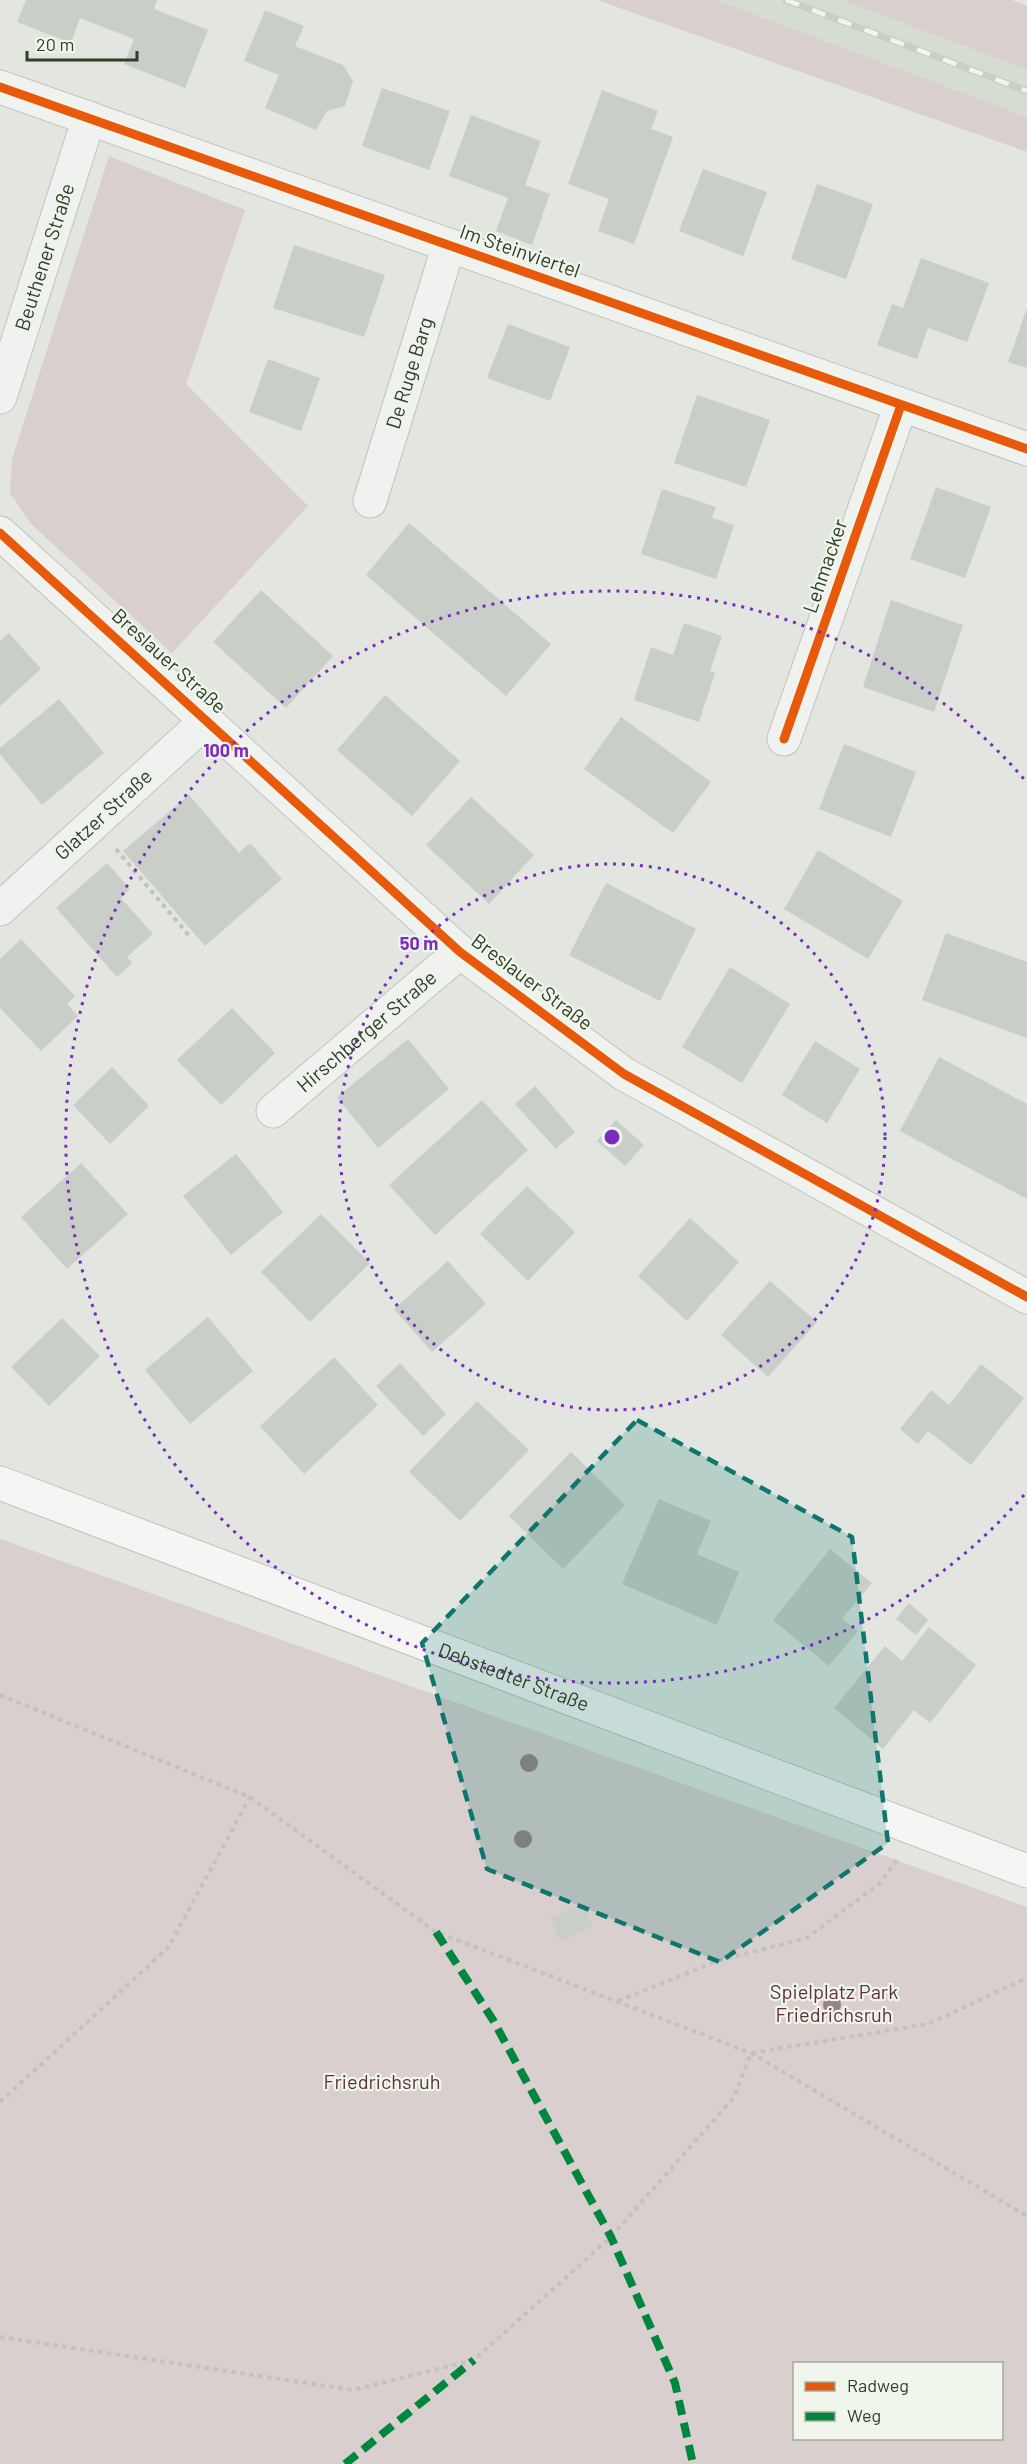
<svg xmlns="http://www.w3.org/2000/svg" width="1027" height="2464" viewBox="0 0 1027 2464" font-family="Barlow,sans-serif">
<style>
.built{fill:#d5dcd0}
.green{fill:#dacfcf;fill-rule:evenodd}
.building{fill:#cacec8}
.lines{fill:none;stroke-linecap:round;stroke-linejoin:round}
.minor-casing{stroke:#c0c3be;stroke-width:35}
.major-casing{stroke:#bfc3bb;stroke-width:35}
.path{stroke:#bfc4be;stroke-width:4;stroke-dasharray:4.5 4.5;stroke-linecap:butt}
.minor{stroke:#f0f2ef;stroke-width:33}
.major{stroke:#f5f6f4;stroke-width:33}
.rail-casing{stroke:#cacdc8;stroke-width:7}
.rail{stroke:#f0f6ec;stroke-width:4.5;stroke-dasharray:14;stroke-linecap:butt}
.quiet{stroke:#00873e;stroke-width:8;stroke-dasharray:15 8;stroke-linecap:butt}
.cycleway-casing{stroke:#f0f6ec;stroke-width:13}
.cycleway{stroke:#e8590c;stroke-width:9}
.tree{fill:#998283}
.marked{fill:#0f766e;fill-opacity:0.2;stroke:#0f766e;stroke-width:4.5;stroke-dasharray:12 8;stroke-linejoin:round}
.ring{fill:none;stroke:#7b2cbf;stroke-width:3;stroke-dasharray:3 6}
.labels{text-anchor:middle;stroke-width:4.5;stroke-linejoin:round;paint-order:stroke}
.street-label{font-size:20px;fill:#2d4025;stroke:#f0f6ec}
.park-label{font-size:20px;fill:#5d3137;stroke:#f0f6ec}
.centre{fill:#7b2cbf;stroke:#f0f6ec;stroke-width:3}
.ring-label{font-size:18px;text-anchor:middle;font-weight:bold;fill:#7b2cbf;stroke:#f0f6ec;stroke-width:4.5;stroke-linejoin:round;paint-order:stroke}
</style>
<rect width="100%" height="100%" fill="#e2e5e0"/>
<path class="built" d="M716 0H842L1027 70V117Z"/>
<path class="green" d="M597 0H716L1027 117V152Z
M842 0H1012L1027 6V70Z
M109 156 245 210 186 384 308 506 172 653 31 524 10 493 12 459Z
M0 1539 1027 1907V2464H0ZM794 2364H1002V2438H794Z"/>
<path class="building" d="M26 0H157L154 9 208 30 185 88 124 64 134 39 80 18 71 43 17 22Z
M265 10 304 26 295 46 343 65 353 81 345 106 327 111 316 130 265 108 279 75 244 61Z
M382 88 450 111 429 170 362 146Z
M602 90 658 111 651 129 673 137 634 244 598 231 609 199 568 184Z
M471 115 541 141 525 185 550 194 532 245 496 231 508 198 449 176Z
M703 169 767 192 743 256 679 231Z
M817 184 873 204 846 279 791 259Z
M294 245 385 275 364 337 273 308Z
M921 258 989 283 967 342 928 328 917 359 877 345 892 304 903 308Z
M1027 308V368L1008 362Z
M508 324 570 347 550 401 487 378Z
M268 359 320 378 301 431 249 412Z
M697 395 770 420 746 487 674 463Z
M936 487 991 507 965 578 910 559Z
M662 489 716 507 712 518 734 525 716 579 641 554Z
M409 523 551 644 506 696 366 575Z
M261 590 333 656 286 708 213 642Z
M891 600 963 625 934 712 863 687Z
M684 623 722 636 710 671 715 673 699 722 634 700 651 647 673 655Z
M9 633 41 669 0 706V641Z
M385 695 460 761 412 816 337 750Z
M59 699 104 753 42 805 0 754V748Z
M621 717 711 782 673 833 584 769Z
M844 744 916 772 891 837 819 809Z
M189 795 239 853 250 843 282 879 205 946 123 851Z
M471 797 534 855 489 904 426 845Z
M818 850 903 901 868 959 784 909Z
M107 863 130 889 121 898 153 934 127 957 132 963 117 977 56 908Z
M606 883 696 929 660 1001 569 955Z
M946 933 1027 962V1038L922 1000Z
M21 939 75 996 67 1004 78 1016 41 1051 0 1008V959Z
M730 967 790 1004 742 1083 682 1047Z
M232 1008 275 1053 221 1105 177 1060Z
M408 1039 449 1089 378 1148 337 1097Z
M815 1041 860 1069 827 1123 782 1095Z
M939 1057 1027 1104V1199L900 1131Z
M112 1067 149 1106 110 1144 73 1105Z
M535 1086 575 1132 556 1149 515 1104Z
M482 1100 528 1150 435 1235 389 1185Z
M616 1120 644 1145 625 1166 597 1141Z
M236 1154 283 1212 231 1255 183 1196Z
M81 1163 128 1214 67 1269 21 1217Z
M527 1186 575 1232 528 1281 480 1234Z
M321 1214 370 1263 310 1322 261 1272Z
M690 1218 739 1262 687 1321 638 1276Z
M448 1261 486 1304 432 1352 394 1309Z
M770 1281 817 1322 768 1377 721 1335Z
M208 1317 253 1371 190 1424 145 1370Z
M62 1318 100 1356 49 1406 11 1367Z
M334 1357 378 1405 304 1474 260 1426Z
M400 1363 446 1414 423 1436 376 1386Z
M981 1364 1024 1398 971 1465 928 1431 918 1444 900 1429 931 1390 949 1405Z
M477 1401 529 1450 460 1521 409 1472Z
M571 1452 625 1505 563 1569 509 1516Z
M659 1499 711 1521 697 1554 739 1572 717 1625 622 1584Z
M830 1549 872 1583 842 1619 858 1631 829 1666 773 1620Z
M909 1603 928 1620 916 1635 896 1619Z
M929 1627 976 1665 930 1723 914 1710 883 1749 834 1708 885 1646 902 1661Z
M583 1904 593 1926 561 1941 550 1918Z"/>
<g class="lines">
<defs>
<g id="minor">
<path d="M0 87 1027 449"/>
<path id="s1" d="M0 397 89 118"/>
<path id="s2" d="M370 501 449 245"/>
<path d="M0 533 460 952 624 1074 1027 1297"/>
<path d="M784 739 901 405"/>
<path id="s3" d="M0 909 207 720"/>
<path id="s4" d="M273 1111 460 952"/>
</g>
<g id="major">
<path id="s5" d="M0 1483 1027 1871"/>
</g>
</defs>
<use href="#minor" class="minor-casing"/>
<use href="#major" class="major-casing"/>
<path class="path" d="M116 849 191 938
M0 1695 250 1797 436 1932 751 2053 1027 2216
M618 2001 717 1961 807 1938 880 1883 897 1860
M0 2102 168 1948 250 1797
M0 2337 353 2390 474 2360 611 2237 734 2097 751 2053 928 2024 1027 1978"/>
<use href="#minor" class="minor"/>
<use href="#major" class="major"/>
<defs>
<path id="rail" d="M786 0 1027 91"/>
</defs>
<use href="#rail" class="rail-casing"/>
<use href="#rail" class="rail"/>
<path class="quiet" d="M436 1932 493 2020 611 2237 675 2383 693 2464
M345 2464 474 2360"/>
<defs>
<path id="cycleway" d="M0 87 1027 449
M0 533 460 952 624 1074 1027 1297
M784 739 901 405"/>
</defs>
<use href="#cycleway" class="cycleway-casing"/>
<use href="#cycleway" class="cycleway"/>
</g>
<g class="tree">
<circle cx="529" cy="1763" r="9"/>
<circle cx="523" cy="1839" r="9"/>
<circle cx="832" cy="2005" r="9"/>
</g>
<path class="marked" d="M637 1420 852 1537 888 1843 720 1962 487 1869 422 1643Z"/>
<g class="ring">
<circle cx="612" cy="1137" r="273"/>
<path d="M1024 1495A546 546 0 1 1 1024 779"/>
</g>
<g class="labels">
<g class="street-label">
<text transform="translate(520 251) rotate(19)" y="7">Im Steinviertel</text>
<text dy="7" stroke="none"><textPath href="#s1" startOffset="147">Beuthener Straße</textPath></text>
<text dy="7" stroke="none"><textPath href="#s2" startOffset="134">De Ruge Barg</textPath></text>
<text transform="translate(825 566) rotate(-71)" y="7">Lehmacker</text>
<text transform="translate(169 661) rotate(42)" y="7">Breslauer Straße</text>
<text dy="7" stroke="none"><textPath href="#s3" startOffset="140">Glatzer Straße</textPath></text>
<text transform="translate(532 982) rotate(37)" y="7">Breslauer Straße</text>
<text dy="7" stroke="none"><textPath href="#s4" startOffset="123">Hirschberger Straße</textPath></text>
<text dy="7" stroke="none"><textPath href="#s5" startOffset="549">Debstedter Straße</textPath></text>
</g>
<g class="park-label">
<text x="834" y="1999">Spielplatz Park<tspan x="834" dy="23">Friedrichsruh</tspan></text>
<text x="382" y="2089">Friedrichsruh</text>
</g>
</g>
<circle cx="612" cy="1137" r="9" class="centre"/>
<g class="ring-label">
<text x="226" y="757">100 m</text>
<text x="419" y="950">50 m</text>
</g>
<rect x="793" y="2362" width="210" height="78" fill="#f0f6ec" stroke="#a2ad9c" stroke-width="1.5"/>
<rect x="805" y="2382" width="30" height="9" fill="#e8590c" stroke="#a2ad9c" stroke-width="1.5"/>
<text x="847" y="2392" font-size="18" fill="#2d4025">Radweg</text>
<rect x="805" y="2412" width="30" height="9" fill="#00873e" stroke="#a2ad9c" stroke-width="1.5"/>
<text x="847" y="2422" font-size="18" fill="#2d4025">Weg</text>
<path d="M27 51v9h110v-9" fill="none" stroke="#2d4025" stroke-width="3"/>
<text x="36" y="51" font-size="18" fill="#2d4025" stroke="#f0f6ec" stroke-width="4.5" paint-order="stroke">20 m</text>
</svg>
